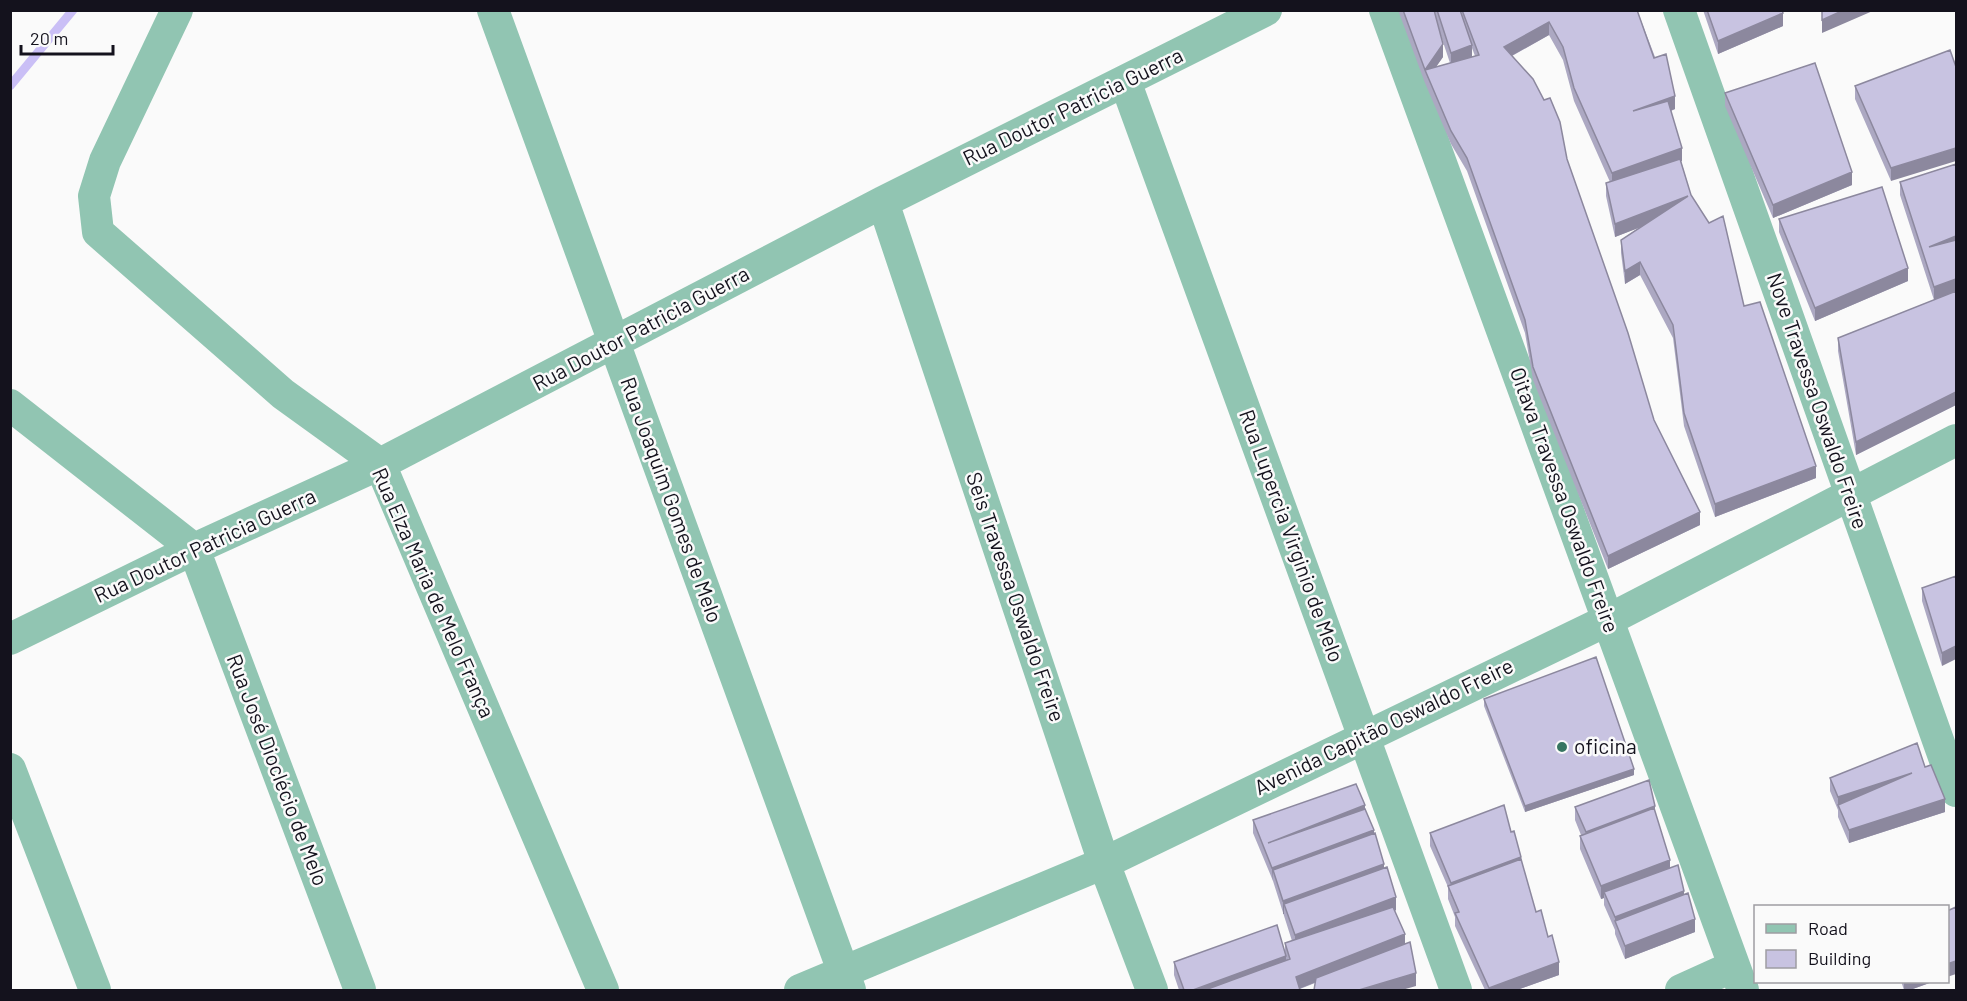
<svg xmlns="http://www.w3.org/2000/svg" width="1967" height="1001" viewBox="0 0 1967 1001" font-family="Barlow,sans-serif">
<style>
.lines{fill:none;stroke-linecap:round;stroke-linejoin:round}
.stream{stroke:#cabff6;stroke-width:9}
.street{stroke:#91c5b2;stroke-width:32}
.wall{fill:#aca8c2;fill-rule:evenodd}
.shaded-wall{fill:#8c889e}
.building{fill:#c8c3e1;stroke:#8c889e;stroke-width:1.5}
.poi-dot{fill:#377561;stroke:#fafafa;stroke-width:2}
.labels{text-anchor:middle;stroke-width:5;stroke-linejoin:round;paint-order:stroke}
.street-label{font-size:21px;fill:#14121d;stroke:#fafafa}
.poi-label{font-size:21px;fill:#14121d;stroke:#fafafa;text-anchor:start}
</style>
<rect width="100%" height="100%" fill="#fafafa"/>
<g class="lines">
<path class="stream" d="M10 86 73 10"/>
<path class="street" d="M177 10 105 161 94 196 98 232 283 394 380 464 603 990
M493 10 850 990
M1385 10 1743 990
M1679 10 1956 791
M1125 81 1456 990
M883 202 1104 863 1152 990
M10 405 194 549 360 990
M10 639 194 549 380 464 883 202 1266 10
M10 769 95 990
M800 990 1104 863 1608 620 1956 440
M1681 990 1734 966"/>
</g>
<path class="wall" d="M1398 10H1637L1675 109 1671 111 1682 161H1681L1691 195 1744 306 1816 478 1715 517 1684 426 1673 338 1640 275 1625 284 1621 253V240L1640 227 1615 237 1606 196V183L1610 182 1574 101 1563 60 1549 35 1512 56 1567 159 1654 420 1700 525 1608 569 1533 380 1525 333 1467 171 1451 144 1425 83ZM1437 24 1450 63 1436 67 1443 57ZM1472 48 1475 56 1472 57Z
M1703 10H1782L1783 26 1718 54Z
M1950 50 1891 181 1855 99V86Z
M1725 93 1852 185 1773 218 1725 106Z
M1956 164V405L1856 455 1838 351V338L1934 300 1900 195V182Z
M1779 219 1908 281 1815 321 1779 232Z
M1956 576 1942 666 1922 601V588Z
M1484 699 1634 775 1525 812 1484 706Z
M1925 767 1945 812 1849 843 1838 817V810L1830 791V778Z
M1575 807 1655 812 1670 868 1684 895 1695 932 1625 959 1615 934V930L1604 905V898L1601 899 1580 849V836L1581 835 1575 820Z
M1365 809 1374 833 1396 910 1395 911 1405 944 1416 986 1315 983 1300 989V990H1179L1174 975V962L1285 951V943L1292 941 1273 881 1253 833V820Z
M1511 832 1521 859 1536 912 1548 937 1559 975 1517 990H1485L1455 926V917L1448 899V887L1430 846V833Z
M1901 981H1935L1910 990H1904Z"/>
<path class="shaded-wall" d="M1844 10H1875L1822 33V20Z
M1783 13V26L1718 54V41Z
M1549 22V35L1504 60V47Z
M1443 44V57L1428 78 1425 70Z
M1472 45V58L1451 66V53Z
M1675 96V109L1633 124V111Z
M1682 148V161L1612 186V173Z
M1956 148V161L1891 181V168Z
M1852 172V185L1773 218V205Z
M1688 196V209L1615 237V224Z
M1956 236V249L1929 247Z
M1640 262V275L1625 284V271Z
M1908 268V281L1815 321V308Z
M1956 279V292L1934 300V287Z
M1956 392V405L1856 455V442Z
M1816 466V478L1715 517V504Z
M1700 512V525L1608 569V556Z
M1956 646V659L1942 666V653Z
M1634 769V775L1525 812V806Z
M1912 773 1838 805V797Z
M1945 799V812L1849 843V830Z
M1365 805V818L1268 843Z
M1655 806V818L1586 845V832Z
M1374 830V843L1273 870 1272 881V868Z
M1521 857V870L1451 896V883Z
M1670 860V873L1604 892V898L1601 899V886Z
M1384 864V877L1284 904V914H1283V901Z
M1684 891V904L1615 921V917Z
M1396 897V910L1295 948V935Z
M1695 919V932L1625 959V946Z
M1405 934V947L1296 990V977Z
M1286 956V969L1228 990H1193Z
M1956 961V974L1947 977V964Z
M1559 962V975L1517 990H1489V988Z
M1416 973V986L1402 990H1359Z
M1904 981H1935L1910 990H1904Z"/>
<path class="building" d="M1403 10H1434L1443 44 1425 70Z
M1437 10H1460L1472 45 1451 53Z
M1462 10H1637L1654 58 1666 54 1675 96 1633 111 1668 101 1682 148 1612 173 1574 88 1563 47 1549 22 1504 47 1533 79 1544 100 1550 98 1560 122 1567 159 1628 333 1654 420 1700 512 1608 556 1533 367 1525 320 1467 158 1451 131 1425 70 1479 55Z
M1707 10H1782L1783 13 1718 41Z
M1822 10H1844L1822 20Z
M1950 50 1956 67V148L1891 168 1855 86Z
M1815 63 1852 172 1773 205 1725 93Z
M1680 159 1691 195 1709 223 1723 216 1744 306 1760 302 1816 466 1715 504 1684 413 1673 325 1640 262 1625 271 1621 240 1688 196 1615 224 1606 183Z
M1956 164V236L1929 247 1956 240V279L1934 287 1900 182Z
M1882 187 1908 268 1815 308 1779 219Z
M1956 291V392L1856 442 1838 338Z
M1956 576V646L1942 653 1922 588Z
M1596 657 1634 769 1525 806 1484 699Z
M1917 743 1925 767 1931 765 1945 799 1849 830 1838 805 1912 773 1838 797 1830 778Z
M1649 780 1655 806 1586 832 1575 807Z
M1356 784 1365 805 1268 843 1365 809 1374 830 1272 868 1253 820Z
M1504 805 1511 832 1514 831 1521 857 1451 883 1430 833Z
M1654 808 1670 860 1601 886 1580 836Z
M1375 833 1384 864 1283 901 1273 870Z
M1521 859 1536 912 1541 910 1548 937 1552 935 1559 962 1489 988 1455 913 1459 912 1448 886Z
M1678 865 1684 891 1615 917 1604 892Z
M1387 867 1396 897 1295 935 1284 904Z
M1688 893 1695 919 1625 946 1615 921Z
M1393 907 1405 934 1296 977 1300 990H1205L1290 959 1285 943Z
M1956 907V961L1947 964V911Z
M1277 925 1286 956 1193 990H1184L1174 962Z
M1410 942 1416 973 1359 990H1314L1316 978Z"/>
<circle class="poi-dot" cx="1562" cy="747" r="6"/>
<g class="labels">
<g class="street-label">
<text transform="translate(1073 107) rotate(-26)" y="7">Rua Doutor Patricia Guerra</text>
<text transform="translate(641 329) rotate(-28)" y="7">Rua Doutor Patricia Guerra</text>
<text transform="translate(1817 401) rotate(71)" y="7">Nove Travessa Oswaldo Freire</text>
<text transform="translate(671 500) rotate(70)" y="7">Rua Joaquim Gomes de Melo</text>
<text transform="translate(1564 500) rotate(70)" y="7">Oitava Travessa Oswaldo Freire</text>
<text transform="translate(1291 536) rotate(70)" y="7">Rua Lupercia Virginio de Melo</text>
<text transform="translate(205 546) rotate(-25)" y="7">Rua Doutor Patricia Guerra</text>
<text transform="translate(433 593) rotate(66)" y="7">Rua Elza Maria de Melo França</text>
<text transform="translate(1015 597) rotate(71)" y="7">Seis Travessa Oswaldo Freire</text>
<text transform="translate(1384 727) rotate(-26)" y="7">Avenida Capitão Oswaldo Freire</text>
<text transform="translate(277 770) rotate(69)" y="7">Rua José Dioclécio de Melo</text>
</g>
<g class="poi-label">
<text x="1574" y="754">oficina</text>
</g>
</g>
<rect width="1967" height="1001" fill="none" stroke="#14121d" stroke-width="24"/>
<rect x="1754" y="905" width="195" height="78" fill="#fafafa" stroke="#9e9da2" stroke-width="1.5"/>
<rect x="1766" y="924" width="30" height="9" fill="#91c5b2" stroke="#9e9da2" stroke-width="1.5"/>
<text x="1808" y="935" font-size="18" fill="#14121d">Road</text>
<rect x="1766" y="950" width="30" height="18" fill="#c8c3e1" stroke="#9e9da2" stroke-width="1.5"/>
<text x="1808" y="965" font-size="18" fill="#14121d">Building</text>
<path d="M21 45v9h92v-9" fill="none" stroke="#14121d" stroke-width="3"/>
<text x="30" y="45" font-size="18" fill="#14121d" stroke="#fafafa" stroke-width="4.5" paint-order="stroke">20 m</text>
</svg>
